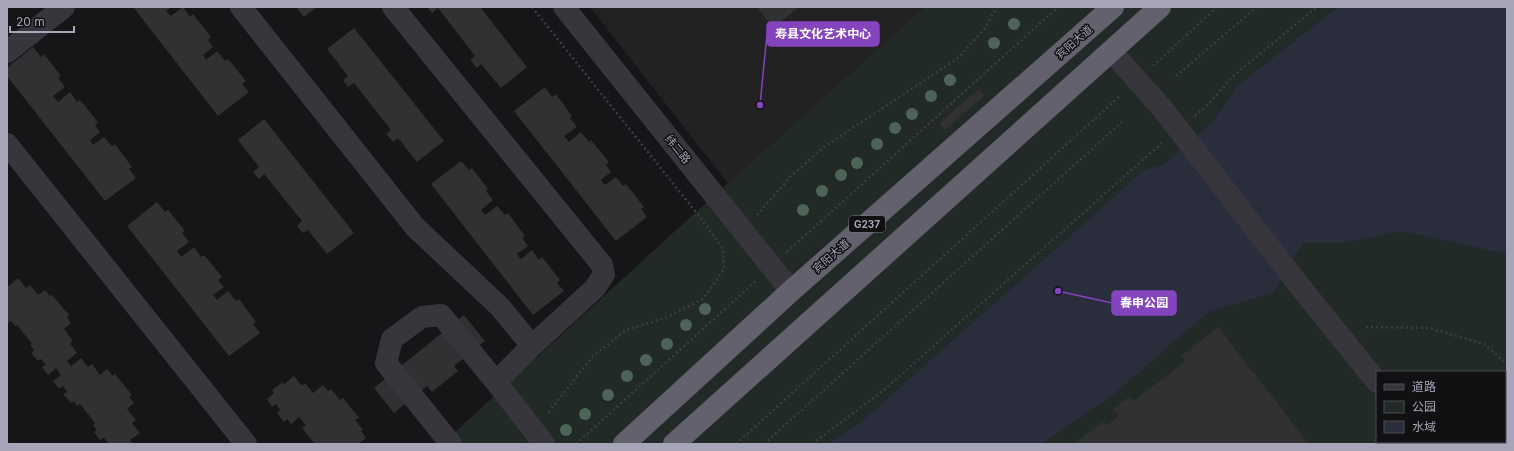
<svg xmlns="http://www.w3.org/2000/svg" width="1514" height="451" viewBox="0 0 1514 451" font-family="Inter,'Noto Sans SC',sans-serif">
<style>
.built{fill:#222124}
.green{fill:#212a26;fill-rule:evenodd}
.water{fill:#2a2d3c}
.building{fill:#313033}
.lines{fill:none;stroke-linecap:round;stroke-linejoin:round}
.path{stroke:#3d3c44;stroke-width:2.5;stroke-dasharray:2 3;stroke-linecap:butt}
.minor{stroke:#37363c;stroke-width:22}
.highway{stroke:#63616e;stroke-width:22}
.minor-bridge{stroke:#37363c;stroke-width:22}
.tree{fill:#4e6458}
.labels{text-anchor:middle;stroke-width:3;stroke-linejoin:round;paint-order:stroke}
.shield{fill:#111012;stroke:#7a7986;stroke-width:1}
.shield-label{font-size:10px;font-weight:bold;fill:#a7a6b8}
.street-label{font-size:11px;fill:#a7a6b8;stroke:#111012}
.leader{fill:none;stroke:#8444be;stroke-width:1.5}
.callout-dot{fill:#8444be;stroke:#111012;stroke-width:1.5}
.callout{fill:#8444be;stroke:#8444be;stroke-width:1.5}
.callout-label{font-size:12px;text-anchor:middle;font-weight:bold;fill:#fff}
</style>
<rect width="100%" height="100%" fill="#161517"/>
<path class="built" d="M590 7H962L744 204Z"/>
<path class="green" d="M925 7H1507V444H442L697 211ZM1377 372H1505V442H1377Z"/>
<path class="water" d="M1338 7H1507V254L1401 231 1344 243H1303L1273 293 1208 312 1114 394 1042 444H828L860 423 1144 170 1164 164 1212 122 1238 85Z"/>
<path class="building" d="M133 7H171L166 11 171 16 183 7 190 17 193 14 211 37 208 40 213 47 203 55 206 60 217 51 225 61 228 59 246 81 242 84 249 92 218 116Z
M296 7H317L304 17Z
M427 7H480L527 67 501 88 481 64 477 68 470 60 475 56 438 8 432 13Z
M757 7H799L773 28Z
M354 28 444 141 417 162 398 138 393 142 386 134 391 130 354 83 348 87 343 80 348 76 327 49Z
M33 47 41 57 44 54 61 76 58 78 65 87 53 96 58 102 70 92 77 102 80 100 98 122 95 125 100 132 90 140 93 145 104 137 112 146 115 144 132 167 129 169 136 178 105 201 7 76V68Z
M545 87 552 97 556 94 572 116 570 118 577 127 564 136 569 142 581 132 589 142 591 140 609 162 606 165 611 172 601 180 605 185 616 177 623 186 626 184 644 207 641 209 647 217 616 241 514 111Z
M979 89 985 95 945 130 939 123Z
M264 119 354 233 327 254 308 230 303 233 297 226 302 221 264 174 259 179 253 172 259 167 238 140Z
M461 161 469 170 472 168 488 189 486 191 493 200 481 210 485 215 497 206 505 215 508 213 525 236 522 238 528 246 517 254 521 259 532 250 539 260 542 257 560 280 557 283 564 291 533 315 431 184Z
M157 202 165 212 168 210 185 231 182 233 189 242 177 251 181 257 194 247 201 257 204 255 222 277 218 280 224 287 213 295 217 300 228 291 236 301 239 299 256 322 253 324 260 333 229 356 127 226Z
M18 278 26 288 30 285 38 295 45 290 50 296 52 295 69 315 67 317 71 323 64 329 73 341 70 343 77 353 67 361 71 366 81 358 88 367 92 364 100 375 107 369 113 376 115 374 132 395 129 397 134 403 127 409 136 420 132 423 140 433 130 440 132 443 130 444H109L104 438 100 440 94 432 97 430 93 425 95 423 80 404 77 406 74 401 71 403 63 394 67 392 63 386 59 389 53 381 61 375 56 368 48 375 42 367 46 365 41 359 38 361 31 353 34 350 30 345 32 344 17 325 15 326 11 321 8 323 7 322V284L9 286Z
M464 315 485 341 454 366 458 371 432 392 427 386 394 413 374 388Z
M1218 327 1309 444H1074L1103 422 1107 425 1119 416 1113 409 1130 396 1134 401 1185 361 1181 356Z
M294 376 302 386 305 383 313 393 323 385 329 391 331 389 340 400 343 398 359 418 355 420 363 430 361 431 366 438 358 444H315L302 428 306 425 299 417 291 424 287 419 284 422 277 413 280 410 276 404 272 407 267 399 274 393 272 390 283 382 284 384Z"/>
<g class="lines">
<path class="path" d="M532 7 703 221 723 249 724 269 703 299 665 318 626 330 593 356 548 413
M1153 66 1217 7
M1176 76 1257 7
M1195 116 1206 107 1232 77 1317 7
M757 215 791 176 824 147 958 58 985 28 997 7
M787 252 1058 7
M1366 327 1429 328 1484 344 1507 364
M7 442 8 444
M576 444 756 281
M736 444 1121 95
M764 444 1122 122
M812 444 884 390 1162 143"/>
<path class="minor" d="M241 7 415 227 500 307 532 346
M393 7 602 265 604 274 595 288 532 346 496 382
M564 7 791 291
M1111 51 1162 108
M7 52 64 7
M7 144 246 444
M1298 284 1377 382
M1425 442 1427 444
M451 444 386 363 392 339 422 317 441 315 496 382 544 444"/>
<path class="highway" d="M624 444 791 291 1113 7
M674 444 1160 7"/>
<path class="minor-bridge" d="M1162 108 1298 284"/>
</g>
<g class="tree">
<circle cx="1014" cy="24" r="6"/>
<circle cx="994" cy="43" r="6"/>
<circle cx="950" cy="80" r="6"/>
<circle cx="931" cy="96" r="6"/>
<circle cx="912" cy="114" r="6"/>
<circle cx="895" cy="128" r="6"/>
<circle cx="877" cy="144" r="6"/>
<circle cx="857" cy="163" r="6"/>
<circle cx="841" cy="175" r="6"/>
<circle cx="822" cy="191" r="6"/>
<circle cx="803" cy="210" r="6"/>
<circle cx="705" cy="309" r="6"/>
<circle cx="686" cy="325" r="6"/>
<circle cx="667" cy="344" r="6"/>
<circle cx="646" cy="360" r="6"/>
<circle cx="627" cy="376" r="6"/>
<circle cx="608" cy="395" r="6"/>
<circle cx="585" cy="414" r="6"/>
<circle cx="566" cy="430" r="6"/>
</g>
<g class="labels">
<rect class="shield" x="849" y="216" width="36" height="16" rx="3"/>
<g class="shield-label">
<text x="867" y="228">G237</text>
</g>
<g class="street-label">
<text transform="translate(1074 42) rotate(-41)" y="4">宾阳大道</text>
<text transform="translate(678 149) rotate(51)" y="4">纬二路</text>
<text transform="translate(831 256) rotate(-41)" y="4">宾阳大道</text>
</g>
</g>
<path class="leader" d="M760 105L767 34M1058 291L1112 303"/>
<g class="callout-dot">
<circle cx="760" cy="105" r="4"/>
<circle cx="1058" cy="291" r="4"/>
</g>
<g class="callout">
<rect x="767" y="22" width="112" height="24" rx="4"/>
<rect x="1112" y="291" width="64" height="24" rx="4"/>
</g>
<g class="callout-label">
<text x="823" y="38">寿县文化艺术中心</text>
<text x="1144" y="307">春申公园</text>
</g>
<rect width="1514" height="451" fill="none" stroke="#a7a6b8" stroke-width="16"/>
<rect x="1376" y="371" width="130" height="72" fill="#111012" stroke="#4d4c54"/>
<rect x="1384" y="384" width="20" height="6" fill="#37363c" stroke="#4d4c54"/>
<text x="1412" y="391" font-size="12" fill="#a7a6b8">道路</text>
<rect x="1384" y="401" width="20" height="12" fill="#212a26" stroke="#4d4c54"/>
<text x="1412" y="411" font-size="12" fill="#a7a6b8">公园</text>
<rect x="1384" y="421" width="20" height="12" fill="#2a2d3c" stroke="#4d4c54"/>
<text x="1412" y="431" font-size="12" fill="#a7a6b8">水域</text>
<path d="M10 26v6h64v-6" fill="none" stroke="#a7a6b8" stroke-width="2"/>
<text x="16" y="26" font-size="12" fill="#a7a6b8" stroke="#111012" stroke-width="3" paint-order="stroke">20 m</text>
</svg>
